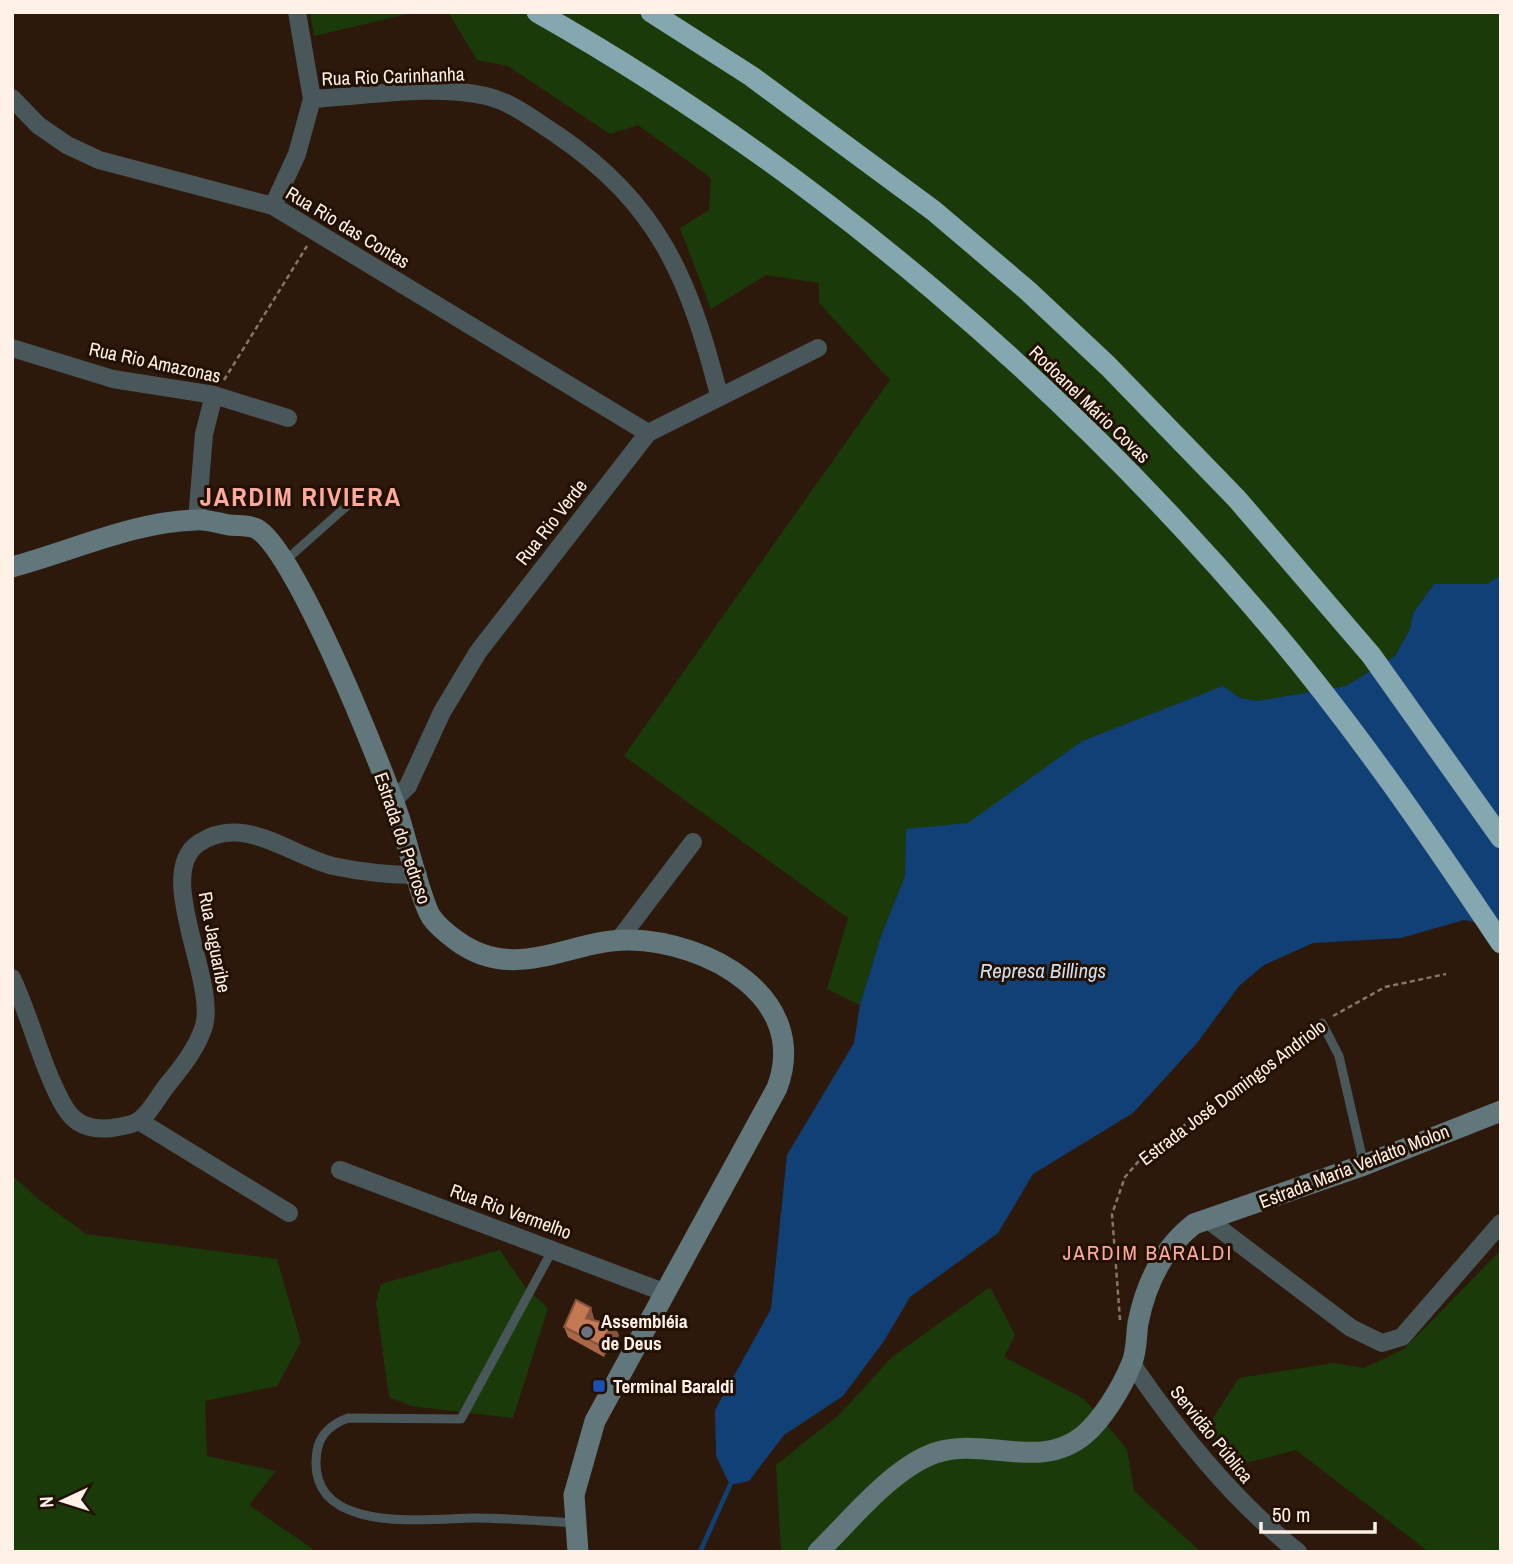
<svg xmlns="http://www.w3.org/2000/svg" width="1513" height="1564" viewBox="0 0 1513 1564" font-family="'Archivo Narrow',sans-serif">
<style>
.green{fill:#1b3a0a}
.water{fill:#114077}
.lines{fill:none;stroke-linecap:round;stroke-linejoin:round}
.stream{stroke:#114077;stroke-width:4.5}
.path{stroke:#87766a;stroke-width:2.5;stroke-dasharray:5 3.5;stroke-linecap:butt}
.lane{stroke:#4a575a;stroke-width:9}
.street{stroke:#4a575a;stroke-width:18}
.secondary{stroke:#62777c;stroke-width:21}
.highway{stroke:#85a7af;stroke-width:21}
.wall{fill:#a96748}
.shaded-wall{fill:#89543b}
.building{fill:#c47854;stroke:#89543b;stroke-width:2}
.worship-dot{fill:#6b7280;stroke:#221003;stroke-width:2.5}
.transit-dot{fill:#1a4fb4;stroke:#221003;stroke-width:2.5}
.labels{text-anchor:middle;stroke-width:6;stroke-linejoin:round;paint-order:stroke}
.street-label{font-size:19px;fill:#fef1e8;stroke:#221003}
.poi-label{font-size:19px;font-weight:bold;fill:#fef1e8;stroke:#221003;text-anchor:start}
.water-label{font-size:21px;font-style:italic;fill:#d2def0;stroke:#221003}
.neighbourhood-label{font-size:21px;letter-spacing:2px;fill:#fcaa9b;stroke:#221003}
.district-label{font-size:26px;font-weight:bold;letter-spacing:2px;fill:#fcaa9b;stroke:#221003}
</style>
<rect width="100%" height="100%" fill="#2c190b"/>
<path class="green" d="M310 12H416L314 36Z
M448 12H1501V575L1488 584H1434L1413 613 1410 629 1395 656 1346 686 1257 701 1240 698 1223 687 1082 741 968 824 906 829 905 876 881 936 860 1005 827 989 848 918 624 756 890 380 819 303V283L766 275 711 309 680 228 709 210 711 178 638 125 610 134 508 66 477 60Z
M12 1175 37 1198 86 1234 277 1259 301 1342 277 1386 205 1401 207 1456 276 1471 249 1505 317 1552H12Z
M500 1250 525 1287 548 1308 513 1418 411 1406 389 1397 376 1303 381 1284Z
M1501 1250V1552H1429L1296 1450 1234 1466 1204 1432 1239 1378 1333 1363 1364 1368 1404 1349Z
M990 1287 1015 1335 1004 1357 1084 1399 1127 1449 1134 1491 1201 1552H781L776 1465 840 1414 892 1357Z"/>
<path class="water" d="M1501 575V927L1464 920 1401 938 1313 943 1264 965 1239 986 1197 1043 1133 1113 1033 1174 998 1233 910 1297 884 1341 843 1396 784 1435 749 1481 730 1485 716 1456 715 1410 771 1309 787 1155 854 1043 860 1005 881 936 905 876 906 829 968 823 1082 741 1223 686 1240 698 1257 701 1346 686 1395 656 1410 629 1413 613 1434 584H1487Z"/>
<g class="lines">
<path class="stream" d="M700 1552 730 1485"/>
<path class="path" d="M224 380 307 246
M1333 1016 1385 987 1446 974
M1120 1320 1112 1214 1125 1177 1144 1155 1313 1030"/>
<path class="lane" d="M286 560 348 505
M1322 1023 1339 1056 1364 1165
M553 1249 461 1419 348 1418C332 1424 320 1433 317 1451 304 1535 423 1519 473 1518 506 1518 540 1521 574 1523"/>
<path class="street" d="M12 98 38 125 67 145 99 160 273 206 648 433
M312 99C368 96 431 84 486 96 512 102 534 120 556 134 659 204 689 278 719 395
M273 206 297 154 312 99 297 12
M12 348 113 379 214 395 288 418
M197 520 204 434 214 395
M393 801 408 786 442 712 478 652 648 433 818 348
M618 941 693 842
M12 978C28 1012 37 1048 52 1082 66 1113 75 1132 112 1128 120 1126 131 1126 138 1121 149 1115 159 1095 168 1084 182 1067 197 1048 204 1026 217 980 153 873 199 843 244 813 289 855 333 866 361 872 390 875 418 875
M139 1121 289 1213
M340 1170 666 1293
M1207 1219 1351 1328 1382 1343 1402 1337 1501 1223
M1132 1364C1179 1433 1232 1499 1298 1552"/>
<path class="secondary" d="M12 567C72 551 133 522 195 520 206 519 218 523 229 525 238 526 250 525 257 529 296 551 383 769 400 820 406 839 423 907 432 918 438 927 449 935 457 941 516 984 571 939 629 940 707 941 811 997 777 1088L595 1421 574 1495 578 1552
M818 1552C850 1521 892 1468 935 1453 984 1436 1039 1472 1084 1435 1103 1419 1122 1387 1131 1365 1137 1353 1136 1336 1138 1323 1146 1283 1162 1249 1194 1224L1364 1165 1501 1111"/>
<path class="highway" d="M537 12C818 171 1070 389 1277 635 1359 733 1430 837 1501 943
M651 12 751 76 934 211 1027 290 1108 366 1237 499 1371 655 1501 838"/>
</g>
<path class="wall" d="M594 1318V1320L615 1326 619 1336 610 1344 604 1357 568 1337 564 1327Z"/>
<path class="shaded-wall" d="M591 1308 594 1318 590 1328 586 1318Z
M615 1326 619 1336 610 1344 604 1357 601 1346 606 1334Z"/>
<path class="building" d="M576 1300 591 1308 586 1318 615 1326 606 1334 601 1346 564 1327Z"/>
<circle class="worship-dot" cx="587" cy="1332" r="7"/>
<rect class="transit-dot" x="592" y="1379" width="14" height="14" rx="3.5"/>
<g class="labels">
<g class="street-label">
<text transform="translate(393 76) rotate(-2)" y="7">Rua Rio Carinhanha</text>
<text transform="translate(348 227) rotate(31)" y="7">Rua Rio das Contas</text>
<text transform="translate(155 362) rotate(12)" y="7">Rua Rio Amazonas</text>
<text transform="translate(1090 404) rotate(44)" y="7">Rodoanel Mário Covas</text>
<text transform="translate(551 522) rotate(-52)" y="7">Rua Rio Verde</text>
<text transform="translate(403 838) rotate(71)" y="7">Estrada do Pedroso</text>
<text transform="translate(215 942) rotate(79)" y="7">Rua Jaguaribe</text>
<text transform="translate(1232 1092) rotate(-37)" y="7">Estrada José Domingos Andriolo</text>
<text transform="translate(1354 1166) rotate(-21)" y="7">Estrada Maria Verlatto Molon</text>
<text transform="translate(511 1211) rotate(20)" y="7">Rua Rio Vermelho</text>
<text transform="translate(1212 1434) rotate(51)" y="7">Servidão Pública</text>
</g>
<g class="poi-label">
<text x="601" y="1328">Assembléia<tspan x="601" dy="22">de Deus</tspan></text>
<text x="613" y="1393">Terminal Baraldi</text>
</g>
<g class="water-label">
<text x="1043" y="978">Represa Billings</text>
</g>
<g class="neighbourhood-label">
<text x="1148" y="1260">JARDIM BARALDI</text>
</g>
<g class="district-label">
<text x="301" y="506">JARDIM RIVIERA</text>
</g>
</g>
<rect width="1513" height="1564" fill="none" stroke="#fef1e8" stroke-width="28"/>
<g transform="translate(63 1501) rotate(266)" stroke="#221003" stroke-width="5" paint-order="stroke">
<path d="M0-5L12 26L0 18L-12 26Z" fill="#fef1e8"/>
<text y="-10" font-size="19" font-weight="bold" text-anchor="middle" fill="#fef1e8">N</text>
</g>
<path d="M1261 1522v10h114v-10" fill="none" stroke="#fef1e8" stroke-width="3.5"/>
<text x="1272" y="1522" font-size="21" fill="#fef1e8" stroke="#221003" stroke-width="5" paint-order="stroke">50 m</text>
</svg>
